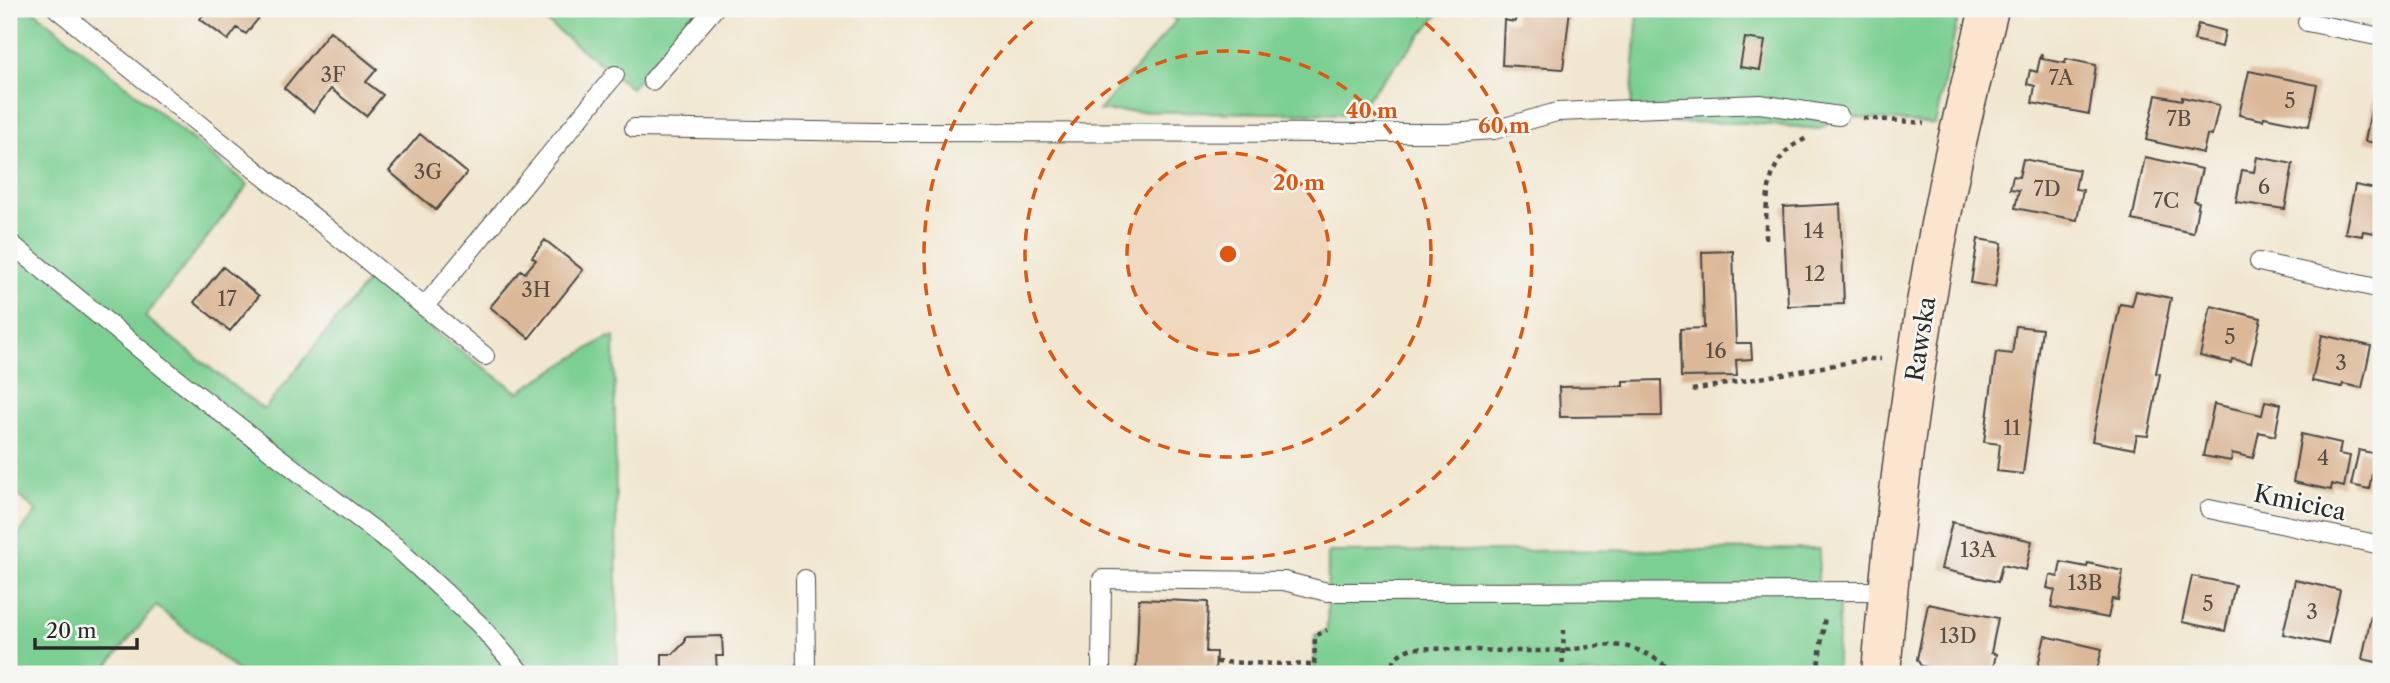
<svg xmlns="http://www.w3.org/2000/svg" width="2390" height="683" viewBox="0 0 2390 683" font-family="'Libre Caslon Text',serif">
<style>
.green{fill:#7bcf92;stroke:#537d5e;stroke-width:2}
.building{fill:#dbb897}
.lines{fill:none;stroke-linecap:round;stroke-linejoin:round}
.lane-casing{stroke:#494744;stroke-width:20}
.secondary-casing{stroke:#494744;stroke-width:41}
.path{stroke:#494744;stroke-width:4.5;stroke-dasharray:5 5;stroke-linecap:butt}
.lane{stroke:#fff;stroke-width:18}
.secondary{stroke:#fbe5cf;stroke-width:38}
.ring{fill:none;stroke:#df570e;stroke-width:3.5;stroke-dasharray:12 9}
.labels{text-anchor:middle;stroke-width:5;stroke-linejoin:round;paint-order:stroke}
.number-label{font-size:21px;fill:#574e46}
.street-label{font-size:24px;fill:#2b2b2b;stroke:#f6f6f2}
.centre{fill:#df570e;stroke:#f6f6f2;stroke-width:3.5}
.ring-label{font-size:21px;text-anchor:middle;font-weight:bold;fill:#df570e;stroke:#f6f6f2;stroke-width:5;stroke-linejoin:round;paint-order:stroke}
</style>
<rect width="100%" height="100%" fill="#f6f6f2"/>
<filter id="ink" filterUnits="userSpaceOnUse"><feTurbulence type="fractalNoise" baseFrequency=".0143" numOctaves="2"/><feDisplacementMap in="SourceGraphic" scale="14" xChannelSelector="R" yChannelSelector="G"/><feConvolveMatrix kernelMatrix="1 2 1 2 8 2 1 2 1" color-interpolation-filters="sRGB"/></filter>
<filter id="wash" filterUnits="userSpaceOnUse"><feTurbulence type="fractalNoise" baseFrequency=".00686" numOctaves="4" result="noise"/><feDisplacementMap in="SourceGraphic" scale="28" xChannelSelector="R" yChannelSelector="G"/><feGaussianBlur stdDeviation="1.57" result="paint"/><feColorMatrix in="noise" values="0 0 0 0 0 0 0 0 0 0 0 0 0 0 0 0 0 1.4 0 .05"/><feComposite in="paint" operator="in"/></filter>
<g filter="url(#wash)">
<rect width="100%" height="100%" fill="#f1e6cf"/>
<path class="green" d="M9 9H32L248 185 145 317 264 410 369 279 432 330 518 392 606 338 614 337 618 674H242L156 606 101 674H9V547L37 511 9 488Z
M530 9H698L631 88Z
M1163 9H1443L1354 114 1099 111 1176 21Z
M1638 9H1960L1935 124 1839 116 1820 129 1747 123 1630 122Z
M1820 549 1817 590H1840L1836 674H1314L1315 636 1327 630 1328 552Z"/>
<g id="blocks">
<path class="building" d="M208 9H266L246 34 237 28 228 40 200 19Z
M1516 9H1570L1563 69 1502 65 1504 20 1515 22Z
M2198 24 2225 31 2222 47 2194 40Z
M330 31 377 69 366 82 383 95 366 116 331 89 313 112 284 88Z
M1745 38 1765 41 1760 70 1740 67Z
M2041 54 2043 55 2042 59 2065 63 2066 59 2096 65 2089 114 2032 103 2035 86 2027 84 2030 70 2037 72Z
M2249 71 2317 85 2309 126 2264 117 2263 120 2239 115Z
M2377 80 2381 81V144L2365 141Z
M2156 95 2182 100V97L2219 105 2212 136 2207 135 2203 153 2146 140Z
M420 134 467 173 436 210 389 171Z
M2145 157 2202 169 2194 201 2199 202 2193 233 2132 220Z
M2257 157 2293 164 2285 209 2236 202 2242 170 2254 172Z
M2023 159 2079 170 2075 189 2083 190 2077 220 2015 208 2019 190 2010 189 2013 176 2019 177Z
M2355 185 2381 190V234L2363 231 2362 236 2345 233Z
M1840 204 1844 304 1788 306 1783 207Z
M1978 239 2002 243 1995 287 1971 283Z
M545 240 583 270 529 338 490 307 521 270 525 273 536 260 532 257Z
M1733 251 1736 343H1751L1752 359 1736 360 1737 376 1681 377 1680 329 1704 328 1702 252Z
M223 267 259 296 230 331 194 302Z
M2136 291 2171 298 2156 373 2160 374 2148 436 2137 435 2134 449 2092 441 2120 304 2132 306Z
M2211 306 2261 318 2251 363 2232 359 2231 363 2200 356Z
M2016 326 2042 329 2023 474 1997 471 2000 444 1984 442 1996 352 2012 354Z
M2322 335 2371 346 2362 388 2343 384 2342 387 2312 381Z
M1661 380 1662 416 1560 417 1559 387 1623 386V381Z
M2265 401 2281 404 2275 436 2259 432 2253 458 2232 453 2231 461 2203 456 2214 404 2262 415Z
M2301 434 2341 443 2339 454 2350 456 2344 487 2332 484 2331 490 2293 482Z
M2359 450 2376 454 2369 489 2351 485Z
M1952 522 2032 541 2026 570 2002 565 1998 582 1941 569Z
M2061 562 2087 567 2088 563 2123 571 2118 600 2112 599 2108 618 2051 607 2055 590 2047 588 2050 575 2058 577Z
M2192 576 2235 585 2225 631 2182 622Z
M2295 580 2340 590 2328 644 2283 634Z
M1139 599 1208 602 1206 652H1216L1215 672H1205V674H1136Z
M1928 604 1998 618 1991 653 1996 654 1992 674H1925L1927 667 1921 666 1917 659Z
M2371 616 2381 618V663L2362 659Z
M722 636 723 656H716L717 671 723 672V674H662V654H673L685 642V637Z
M2045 636 2102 649 2096 674H2036Z"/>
</g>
</g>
<g filter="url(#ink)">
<use href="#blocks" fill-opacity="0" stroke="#494744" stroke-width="2"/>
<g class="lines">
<defs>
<path id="lane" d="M57 9 485 356
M2307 22 2381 37
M652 81 714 9
M634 128 873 132 1447 133 1494 130 1557 112 1760 104 1839 116
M9 242 173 376 396 547 479 624 522 674
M2259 262 2381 289
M424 307 615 75
M2209 509 2381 545
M805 579 806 674
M1101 674 1102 579 1284 581 1327 592 1887 591"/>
<path id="secondary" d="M1881 674C1894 507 1916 339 1950 174 1961 119 1976 64 1989 9"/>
</defs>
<use href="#lane" class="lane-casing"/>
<use href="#secondary" class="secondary-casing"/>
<path class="path" d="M1863 118 1924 123
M1766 239C1766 209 1765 170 1789 149 1794 144 1802 141 1808 137
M1692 390 1868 359H1881
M1216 662 1314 665
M1314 674 1315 636 1327 630
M1390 674C1392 659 1398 653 1412 648 1462 649 1513 653 1563 650 1584 649 1607 642 1628 647 1646 652 1662 661 1674 674
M1562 674 1564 630
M1817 674 1825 616"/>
<use href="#lane" class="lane"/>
<use href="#secondary" class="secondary"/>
</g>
</g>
<circle cx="1228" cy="254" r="101" fill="#df570e" fill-opacity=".12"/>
<g class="ring">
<circle cx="1228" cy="254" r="101"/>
<circle cx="1228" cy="254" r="203"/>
<path d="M1409 10A304 304 0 1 1 1047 10"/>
</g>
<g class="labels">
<g class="number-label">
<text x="333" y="82">3F</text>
<text x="2061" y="85">7A</text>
<text x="2290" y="108">5</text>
<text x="2179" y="126">7B</text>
<text x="428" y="179">3G</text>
<text x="2264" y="194">6</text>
<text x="2047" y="196">7D</text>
<text x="2166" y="208">7C</text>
<text x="1814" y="238">14</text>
<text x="1815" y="281">12</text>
<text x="536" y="297">3H</text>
<text x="227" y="306">17</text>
<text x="2230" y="344">5</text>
<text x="1716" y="358">16</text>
<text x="2341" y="370">3</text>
<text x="2012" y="435">11</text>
<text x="2323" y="465">4</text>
<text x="1978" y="557">13A</text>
<text x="2085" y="590">13B</text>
<text x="2208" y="611">5</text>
<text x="2312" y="619">3</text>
<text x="1958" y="643">13D</text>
</g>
<g class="street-label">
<text transform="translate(1921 339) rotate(-81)" y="8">Rawska</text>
<text transform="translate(2300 503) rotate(12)" y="8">Kmicica</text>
</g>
</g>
<circle cx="1228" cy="254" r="10" class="centre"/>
<g class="ring-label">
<text x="1372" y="118">40 m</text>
<text x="1504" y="133">60 m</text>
<text x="1299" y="190">20 m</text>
</g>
<rect width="2390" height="683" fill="none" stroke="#f6f6f2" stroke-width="35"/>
<path d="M35 638v10h102v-10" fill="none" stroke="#2b2b2b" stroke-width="3.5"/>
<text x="46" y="638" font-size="21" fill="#2b2b2b" stroke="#f6f6f2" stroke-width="5" paint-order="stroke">20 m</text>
</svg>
